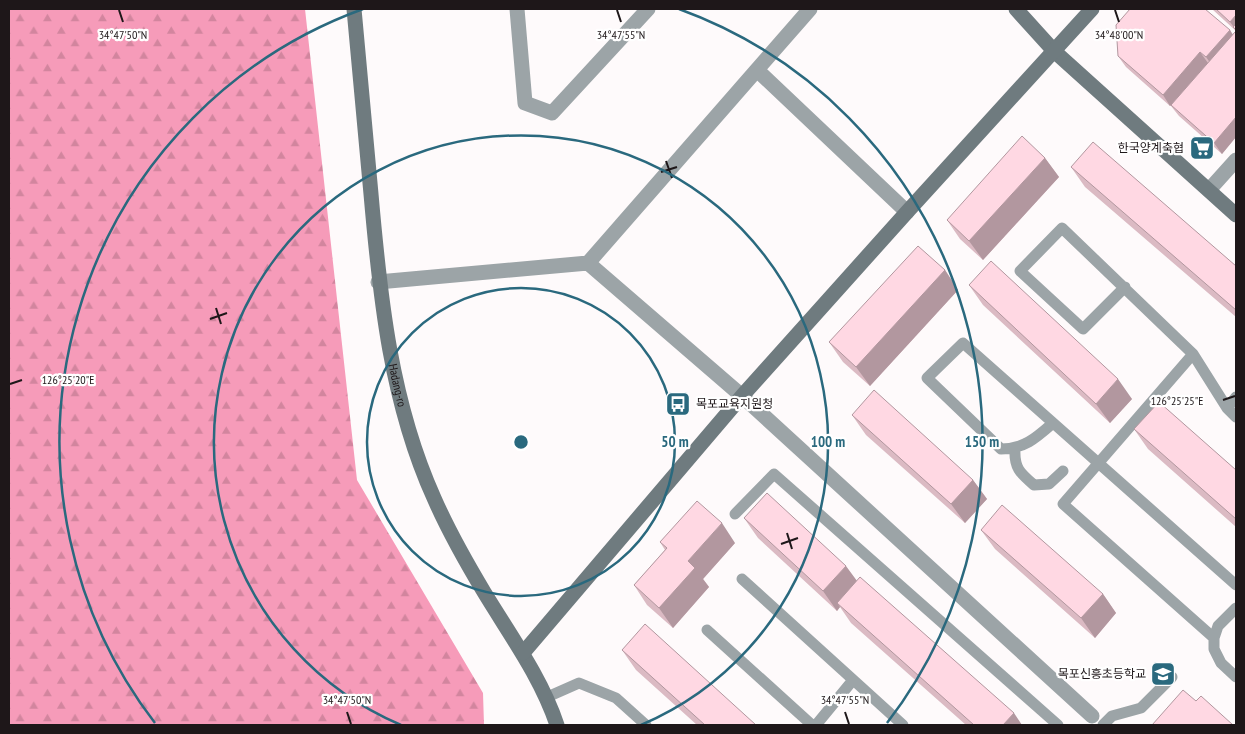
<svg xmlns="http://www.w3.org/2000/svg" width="1245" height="734" viewBox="0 0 1245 734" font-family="'PT Sans Narrow','Noto Sans KR',sans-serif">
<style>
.forest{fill:url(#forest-firs)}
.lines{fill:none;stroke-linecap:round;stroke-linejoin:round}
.lane{stroke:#9ca4a7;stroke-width:11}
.street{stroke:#9ca4a7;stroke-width:15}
.secondary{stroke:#6f7b7f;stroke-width:15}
.wall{fill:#dbbac3}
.shaded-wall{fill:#b2979f}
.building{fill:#ffd8e3;stroke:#b2979f}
.ticks{fill:none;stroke:#1e1719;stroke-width:2}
.ring{fill:none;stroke:#2a697e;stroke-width:2.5}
.labels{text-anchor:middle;stroke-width:4.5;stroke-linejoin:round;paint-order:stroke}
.poi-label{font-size:12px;fill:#1e1719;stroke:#fff;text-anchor:end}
.street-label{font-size:12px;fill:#1e1719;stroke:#fff}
.ticks-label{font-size:12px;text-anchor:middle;fill:#1e1719;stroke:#fff;stroke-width:4.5;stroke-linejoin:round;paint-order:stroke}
.centre{fill:#2a697e;stroke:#fff;stroke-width:2.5}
.ring-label{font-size:15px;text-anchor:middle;font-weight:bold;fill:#2a697e;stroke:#fff;stroke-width:4.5;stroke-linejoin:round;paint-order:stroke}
</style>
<defs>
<pattern id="forest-firs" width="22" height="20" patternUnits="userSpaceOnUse" patternTransform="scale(1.25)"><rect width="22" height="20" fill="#f69bb9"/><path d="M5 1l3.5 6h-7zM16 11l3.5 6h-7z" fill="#d2859e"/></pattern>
</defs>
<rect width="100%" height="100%" fill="#fefafb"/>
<path class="forest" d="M9 9H305L357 480 483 693 484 725H9Z"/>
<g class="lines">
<path class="lane" d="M1125 287 1083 329 1020 271 1062 228 1193 354 1227 408 1236 417
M1193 354 1063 504 1214 638
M1227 408 1236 397
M1053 423C1036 438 1024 449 1001 449L927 378 963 343 1236 585
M1015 449C1014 468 1020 473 1034 485L1049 484 1063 471
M735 514 774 474 1058 725
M742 579 903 725
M1236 608 1218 626 1214 638V649L1221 663 1236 677
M707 630 812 725
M545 698 579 683 616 698 646 725
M816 725 853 680
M1103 725 1112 716 1141 708 1172 677"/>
<path class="street" d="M517 9 525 103 552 113 648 9
M757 70 907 212
M1209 190 1236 160
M588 263 810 9
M378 282 588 263 742 396 1092 716"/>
<g class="secondary">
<path id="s1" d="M354 9C360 71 365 133 371 194 380 298 391 403 434 498 448 530 466 562 484 592 510 635 541 677 557 725"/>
<path d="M1016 9 1054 51 1236 215"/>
<path d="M523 653 742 396 907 212 1092 9"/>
</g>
</g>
<path class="wall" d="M1212 9H1236V31Z
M1230 30 1232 34 1236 33V137L1222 154 1179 116 1171 106H1170L1126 67 1118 56Z
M1045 158 1059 177 983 260 960 239 947 220Z
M1071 167 1236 266V317L1085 187Z
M945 270 958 290 870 386 843 362 829 342Z
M969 285 1132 399 1110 423 983 305Z
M852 415 973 480 987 499 965 523 866 435Z
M1134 429 1236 470V527L1148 449Z
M744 518 857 581 1022 725H966L851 623 840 607 837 611 758 538Z
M981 530 1103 594 1116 613 1095 638 995 549Z
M660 542 735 543 703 579 709 587 673 628 647 605 634 585 665 550Z
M622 650 756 725H697L636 670Z"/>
<path class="shaded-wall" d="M1236 15V30L1230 22Z
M1230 30 1236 40 1214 68 1206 57Z
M1200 52 1208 63 1170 106 1163 95Z
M1236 117V137L1222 154 1214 143Z
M1045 158 1059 177 983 260 969 241Z
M945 270 958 290 870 386 856 367Z
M1118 379 1132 399 1110 423 1096 404Z
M973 480 987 499 965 523 951 504Z
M722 523 735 543 703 579 709 587 673 628 659 608 688 561Z
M846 566 860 585 837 603 840 607 837 611 823 591Z
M1103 594 1116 613 1095 638 1081 618Z
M1014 713 1022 725H1003Z"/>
<path class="building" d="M1130 9H1205L1230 30 1206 57 1200 52 1163 95 1118 56 1116 25Z
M1216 9H1236V15L1230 22Z
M1236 24V30L1233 27Z
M1235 32 1236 33V117L1214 143 1171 105Z
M1022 136 1045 158 969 241 947 220Z
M1093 142 1236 266V310L1071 167Z
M918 246 945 270 856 367 829 342Z
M991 261 1118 379 1096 404 969 285Z
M874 390 973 480 951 504 852 415Z
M1159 402 1236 470V519L1134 429Z
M767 493 846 566 823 591 744 518Z
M697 501 722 523 688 561 695 568 659 608 634 585 667 548 660 542Z
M1002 505 1103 594 1081 618 981 530Z
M860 577 1014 713 1003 725H974L837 603Z
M645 624 756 725H705L622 650Z
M1183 690 1196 701 1201 696 1233 725H1152Z"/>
<path class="ticks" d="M119 10 123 22M617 10 621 22M1115 10 1119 22M666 161 672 178M661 172 677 167M216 308 221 324M210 319 227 313M10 384 22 380M1223 400 1235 396M787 533 792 549M781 544 798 538M347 712 351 724M845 712 849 724"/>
<g class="ring">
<circle cx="521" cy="442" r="154"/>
<path d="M401 725A307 307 0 1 1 641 725"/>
<path d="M155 723A461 461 0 0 1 363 9M679 9A461 461 0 0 1 887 723"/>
</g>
<defs>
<symbol id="supermarket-square" viewBox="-11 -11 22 22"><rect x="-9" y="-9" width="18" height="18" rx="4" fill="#2a697e" stroke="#fff"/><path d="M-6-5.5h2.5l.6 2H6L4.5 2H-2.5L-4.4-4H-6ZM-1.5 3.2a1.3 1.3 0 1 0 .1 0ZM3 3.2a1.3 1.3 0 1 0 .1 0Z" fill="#fff"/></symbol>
<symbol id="bus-square" viewBox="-11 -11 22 22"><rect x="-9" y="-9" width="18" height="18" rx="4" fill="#2a697e" stroke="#fff"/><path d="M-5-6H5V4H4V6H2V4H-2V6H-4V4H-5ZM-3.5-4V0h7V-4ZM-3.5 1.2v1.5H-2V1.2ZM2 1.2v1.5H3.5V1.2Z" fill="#fff"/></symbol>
<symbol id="school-square" viewBox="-11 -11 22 22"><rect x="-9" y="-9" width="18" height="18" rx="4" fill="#2a697e" stroke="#fff"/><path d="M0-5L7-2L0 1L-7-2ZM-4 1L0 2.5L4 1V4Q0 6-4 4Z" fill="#fff"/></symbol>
</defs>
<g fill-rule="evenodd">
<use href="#supermarket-square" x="1188" y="134" width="28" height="28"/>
<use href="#bus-square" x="664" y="390" width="28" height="28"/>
<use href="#school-square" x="1149" y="660" width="28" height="28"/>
</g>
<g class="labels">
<g class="poi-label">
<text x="1184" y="152">한국양계축협</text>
<text x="696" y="408" text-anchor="start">목포교육지원청</text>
<text x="1146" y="678">목포신흥초등학교</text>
</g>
<g class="street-label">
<text dy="4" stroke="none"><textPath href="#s1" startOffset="379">Hadang-ro</textPath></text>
</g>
</g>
<g class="ticks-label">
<text x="123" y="39">34°47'50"N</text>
<text x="621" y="39">34°47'55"N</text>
<text x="1119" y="39">34°48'00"N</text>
<text x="68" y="384">126°25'20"E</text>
<text x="1177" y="405">126°25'25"E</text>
<text x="347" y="704">34°47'50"N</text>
<text x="845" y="704">34°47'55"N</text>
</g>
<circle cx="521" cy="442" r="8" class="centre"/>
<g class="ring-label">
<text x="675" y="447">50 m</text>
<text x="828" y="447">100 m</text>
<text x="982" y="447">150 m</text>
</g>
<rect width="1245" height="734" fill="none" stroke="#1e1719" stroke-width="20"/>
</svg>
